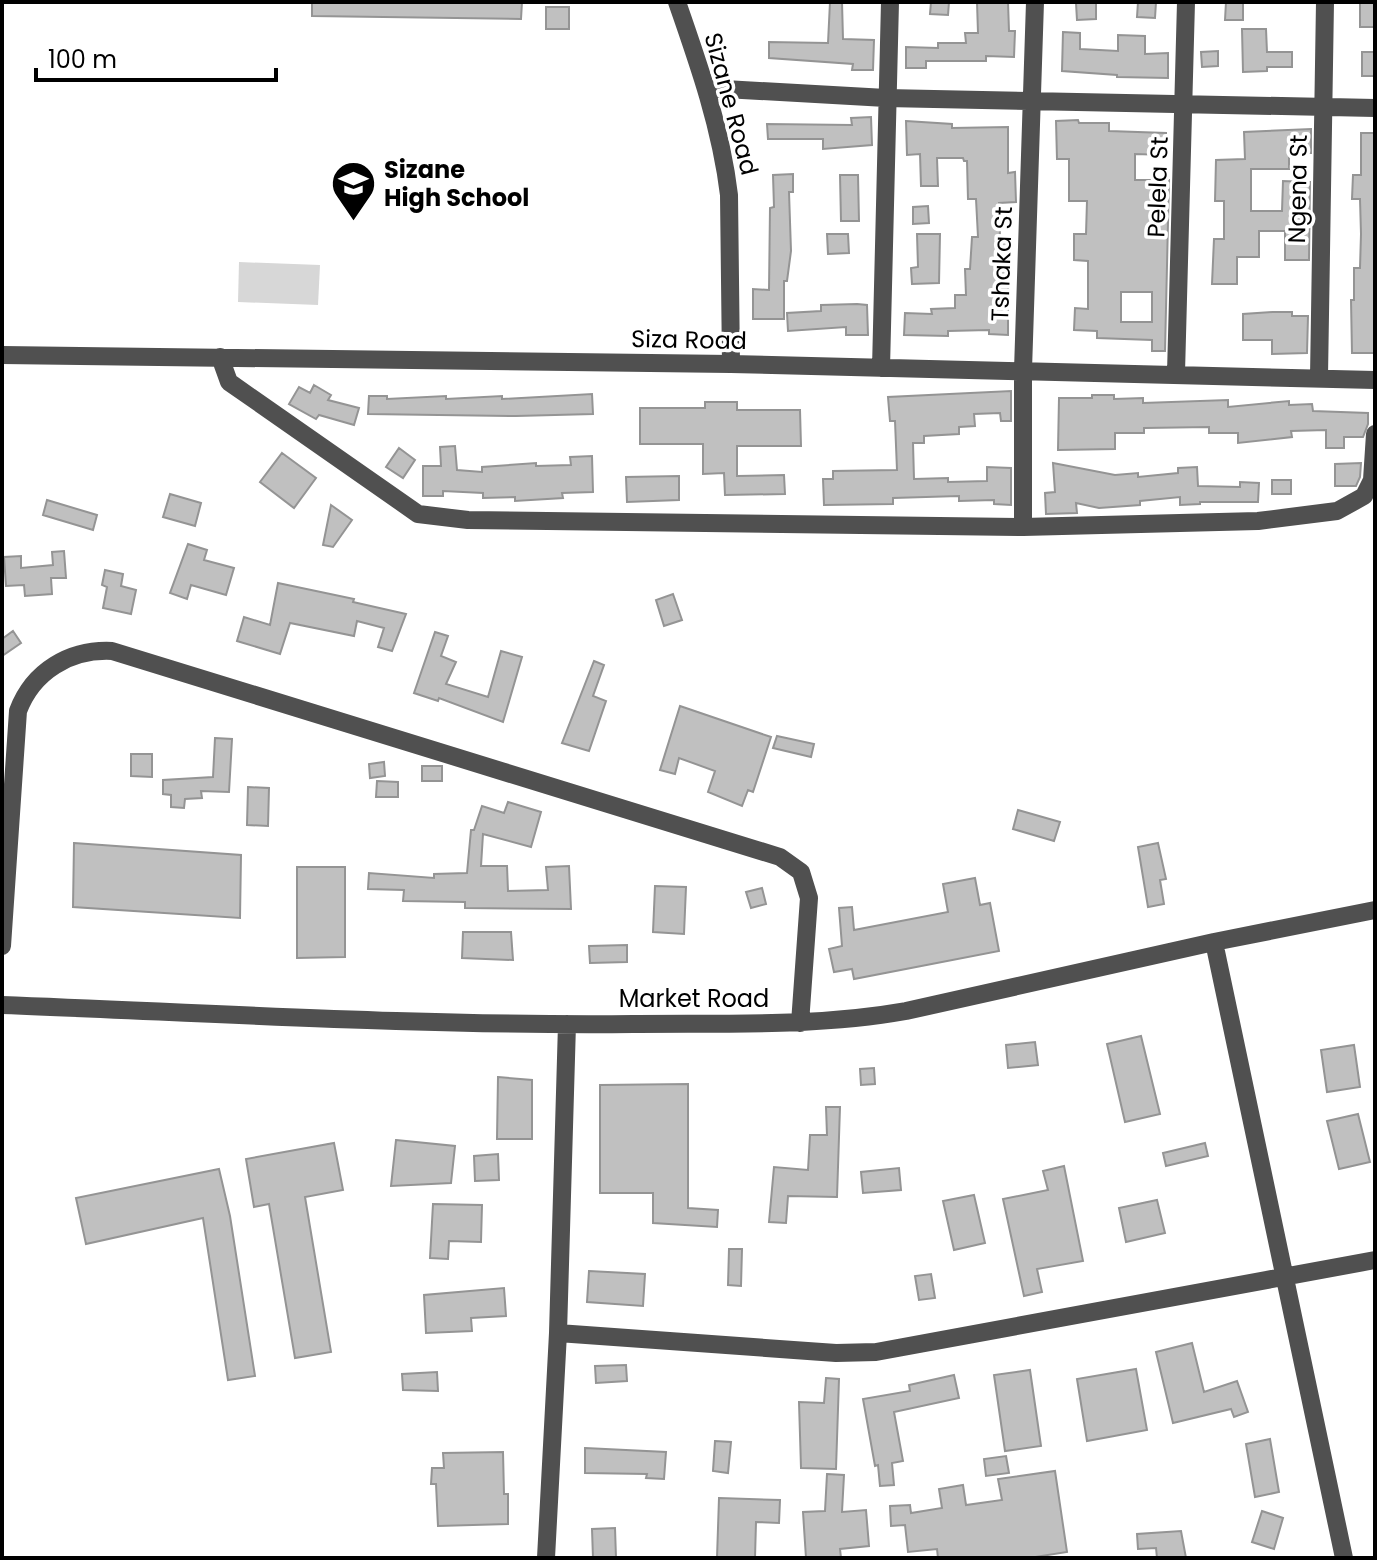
<svg xmlns="http://www.w3.org/2000/svg" width="1377" height="1560" viewBox="0 0 1377 1560" font-family="Poppins,sans-serif">
<style>
.green{fill:#d7d7d7}
.building{fill:#c0c0c0;stroke:#949494;stroke-width:2;fill-rule:evenodd}
.lines{fill:none;stroke-linecap:round;stroke-linejoin:round}
.minor{stroke:#505050;stroke-width:18}
.labels{text-anchor:middle;stroke-width:7;stroke-linejoin:round;paint-order:stroke}
.street-label{font-size:24px;fill:#000;stroke:#fff}
.poi-label{font-size:24px;font-weight:bold;fill:#000;stroke:#fff;text-anchor:start}
</style>
<rect width="100%" height="100%" fill="#fff"/>
<path class="green" d="M239 262 320 265 318 305 238 302Z"/>
<path class="building" d="M312 2H522L521 19 312 16Z
M830 2H842L843 39 874 40 873 70H852L853 64 769 58V42L828 43Z
M931 2H949L948 15 930 14Z
M977 2H1008L1009 31H1015L1014 57 986 56V61H926V68H906V47L938 48V43H966L965 33H978Z
M1138 2H1156L1155 18 1137 17Z
M1226 2H1243V20H1225Z
M1360 2H1375V27H1360Z
M1076 3H1096V19L1077 20Z
M546 7H569V29H546Z
M1242 29H1266L1267 52H1292V67H1267V71L1243 72Z
M1063 32 1080 33V49L1118 51V35L1145 36V54L1168 53V78L1117 77V75L1062 71Z
M1218 51V66L1202 67 1201 52Z
M1362 52H1375V76H1362Z
M871 117 872 145 823 149V139H768L767 124 852 125 851 118Z
M1078 120 1079 123H1109V131L1166 133 1165 155 1135 154V180H1169L1165 351H1152V340L1097 338V331L1074 330 1075 308 1088 309V261L1074 260V234H1086L1087 201H1069V159H1057L1056 121ZM1121 292H1152V322H1121Z
M906 121 952 124V128L1008 127V173L1015 172 1016 202 999 203 1000 238H1008V335L989 334V330L948 331V336L904 335 905 313 932 314 931 309 955 308V295H966L965 269H970L972 237H978L976 199H968L967 161H964L963 158H937L938 186H921L920 154 907 155Z
M1311 129V153H1289V169H1251V211H1282L1283 181 1310 182 1309 260H1285V231H1259V257H1237V284H1212L1214 239H1224V201H1215L1216 160 1245 159 1244 132Z
M1361 133H1375V353H1352L1351 300H1354V268H1360L1361 234 1360 199H1352L1353 175H1361Z
M793 174V192H789L791 251 787 281H784V319H753V289L769 290 770 208 774 207 773 175Z
M840 175H858L859 221H841Z
M928 206 929 223 913 224V207Z
M827 234H848L849 253 828 254Z
M917 234H940L939 283 912 284 911 268 918 267Z
M857 304 867 305 868 335H846V327L788 331 787 313 821 311V305Z
M1272 312H1292V316H1308L1307 353 1272 354V340H1243V314Z
M314 385 331 395 328 400 359 408 354 425 319 415 316 419 289 404 299 387 310 393Z
M1011 391V421H1001L1000 413 974 414 975 426 959 427V434L924 436V443H913L914 479 948 478V482L987 481V467L1011 468V505L994 504V500L959 501V496L893 498V504L824 505 823 479H833V471L897 470 895 421H890L888 397Z
M592 394 593 414 516 416 368 414 369 396H387V399L446 396V399L502 396V399Z
M1092 395H1114V399L1143 398V403L1228 400V407L1289 401V405L1312 404 1313 411 1368 413V424L1363 437H1344V448H1326V430L1291 431 1292 437 1238 443V433H1209V427L1144 428V433H1115V449L1058 450 1059 398H1092Z
M705 402H737V410H800L801 446H737V476L784 475 785 494 725 495 724 473 703 474V444H640V408H705Z
M455 446 457 470 482 472V467L536 463V466L571 465 570 457 592 456 593 492 562 493 563 498 515 501V497L483 498V493L443 491V496H423V466H441L440 447Z
M399 448 415 460 403 478 386 467Z
M282 453 316 478 294 508 260 482Z
M1053 463 1115 475 1138 473V477L1178 473V468L1197 467 1198 486 1240 487V482L1259 483 1258 502H1200V504L1180 505V497L1140 501V505L1099 508 1076 503 1077 513 1046 514 1045 493 1055 492Z
M1361 463 1360 477 1356 486H1335V464Z
M679 476V500L627 502 626 477Z
M1272 480H1291V494H1272Z
M170 494 201 503 195 526 163 517Z
M47 500 97 515 93 530 43 515Z
M331 505 352 520 333 547 323 545Z
M188 544 207 550 204 560 234 568 226 595 191 585 187 599 170 593Z
M64 551 66 578H51L52 594 25 596 24 585 6 586 4 557 21 556V568L53 565 52 552Z
M105 570 123 574 121 586 136 590 131 614 103 608 107 587 102 585Z
M278 583 354 599 353 602 406 614 392 651 378 647 384 628 357 621 354 636 290 623 280 654 237 641 244 617 270 625Z
M673 594 682 620 664 626 656 600Z
M13 631 21 643 2 656V639Z
M435 632 448 636 441 656 456 662 446 684 488 697 501 651 522 657 503 722 439 698 438 701 414 693Z
M594 661 604 665 593 696 606 701 589 751 562 743Z
M680 706 771 737 753 792 748 790 742 806 708 792 715 771 679 758 675 774 660 770Z
M777 736 814 744 811 757 773 748Z
M215 738 232 739 229 792 201 791 202 798 185 799 184 808 171 807V795L163 794V780L213 777Z
M131 754H152V777L131 776Z
M384 762 385 776 370 778 369 764Z
M422 766H442V781H422Z
M377 781 398 782V797H376Z
M248 787 269 788 268 826 247 825Z
M508 802 541 812 531 847 483 834 481 866H507L508 891 548 890 546 867 569 866 571 909 465 908V902L403 901 404 890 368 889 369 873 434 878V874L467 873 471 830H474L482 806 504 813Z
M1018 810 1060 822 1054 841 1013 829Z
M74 843 241 855 240 918 73 907Z
M1158 843 1166 879 1160 880 1164 904 1148 907 1138 847Z
M297 867H345V957L297 958Z
M975 878 980 905 990 903 999 951 854 979 852 969 834 972 829 949 842 946 839 908 852 907 854 930 948 912 943 884Z
M655 886 686 887 684 934 653 932Z
M762 888 766 904 751 908 746 892Z
M463 932H511L513 960 462 958Z
M627 945V962L590 963 589 946Z
M1141 1036 1160 1114 1125 1122 1107 1044Z
M1035 1042 1038 1065 1008 1068 1006 1045Z
M1354 1045 1360 1087 1327 1092 1321 1050Z
M874 1068 875 1084 861 1085 860 1069Z
M498 1077 532 1080V1139H497Z
M688 1084V1208L718 1210 717 1227 653 1223V1193H600V1085Z
M826 1107H840L837 1197 788 1196 786 1223 769 1222 774 1167 808 1170 810 1135H827Z
M1358 1114 1370 1162 1339 1169 1327 1121Z
M396 1140 455 1146 451 1183 391 1186Z
M334 1143 343 1190 305 1197 331 1352 295 1358 269 1204 254 1207 246 1159Z
M1205 1143 1208 1156 1166 1166 1163 1153Z
M498 1154 499 1180 475 1181 474 1156Z
M1064 1166 1083 1261 1037 1269 1042 1292 1024 1296 1003 1199 1048 1190 1043 1171Z
M899 1168 901 1190 863 1193 861 1172Z
M219 1169 230 1216 255 1376 228 1380 203 1218 86 1244 76 1198Z
M974 1195 985 1243 954 1250 943 1201Z
M1157 1200 1165 1233 1126 1242 1119 1208Z
M433 1204 482 1205 481 1242 449 1241 448 1259 430 1258Z
M729 1249H742L741 1286 728 1285Z
M589 1271 645 1274 643 1306 587 1302Z
M931 1274 935 1298 919 1300 915 1276Z
M504 1288 506 1316 471 1318 472 1331 426 1333 424 1295Z
M1192 1343 1204 1392 1237 1381 1248 1412 1234 1417 1231 1409 1173 1423 1156 1352Z
M626 1365 627 1381 596 1383 595 1366Z
M1136 1369 1147 1430 1087 1441 1077 1379Z
M1030 1370 1041 1446 1005 1451 994 1375Z
M437 1372 438 1391 403 1390 402 1374Z
M954 1375 959 1398 894 1412 903 1461 892 1463 894 1485 880 1486 878 1465 875 1466 863 1399 910 1391 909 1385Z
M826 1378 839 1379 836 1469 801 1468 799 1402 824 1403Z
M1270 1439 1279 1492 1255 1497 1246 1444Z
M715 1441 731 1442 728 1473 713 1471Z
M585 1448 666 1452 664 1479 646 1478 647 1474 585 1473Z
M503 1452 504 1494H508V1524L438 1526 436 1484H431L432 1468H444L443 1453Z
M1006 1456 1009 1473 986 1476 984 1459Z
M1055 1471 1067 1552 1029 1558H938L937 1549 908 1552 905 1525 891 1526 890 1506 910 1505 911 1513 942 1508 939 1489 963 1485 966 1505 1002 1500 998 1479Z
M827 1474 844 1475 842 1512 866 1510 869 1546 840 1549 841 1558H806L803 1512 825 1511Z
M719 1498 780 1500 779 1523 756 1522 755 1558H717Z
M1262 1511 1283 1518 1274 1549 1252 1542Z
M615 1528 616 1558H593L592 1529Z
M1181 1531 1186 1558H1157L1156 1548 1138 1549 1137 1534Z"/>
<g class="lines">
<path class="minor" d="M677 2C699 65 721 128 729 195L731 364
M707 88 886 98 1375 108
M2 355 731 364 1375 380
M220 357 229 382 418 514 468 520 1023 527 1258 521 1337 511 1364 496 1372 480 1375 434
M881 368 890 2
M1176 373 1186 2
M1319 377 1325 2
M1023 527V370L1035 2
M1214 942 1344 1558
M2 946 18 711C33 671 70 649 112 651L780 857 801 872 809 898 800 1023
M2 1005C212 1013 423 1026 633 1024 724 1023 816 1027 906 1011L1214 942 1375 910
M558 1333 836 1353 876 1352 1375 1260
M546 1558 558 1333 567 1024"/>
</g>
<defs>
<symbol id="school-pin" viewBox="-11 -11 22 30"><path d="M0 17L-7.5 6A9.5 9.5 0 1 1 7.5 6Z" fill="#000" stroke="#fff"/><path d="M0-5L7-2L0 1L-7-2ZM-4 1L0 2.5L4 1V4Q0 6-4 4Z" fill="#fff"/></symbol>
</defs>
<g fill-rule="evenodd">
<use href="#school-pin" x="328" y="158" width="51" height="69"/>
</g>
<g class="labels">
<g class="street-label">
<text transform="translate(731 104) rotate(75)" y="8">Sizane Road</text>
<text transform="translate(1158 187) rotate(-88)" y="8">Pelela St</text>
<text transform="translate(1298 189) rotate(-89)" y="8">Ngena St</text>
<text transform="translate(1002 264) rotate(-88)" y="8">Tshaka St</text>
<text transform="translate(689 340) rotate(1)" y="8">Siza Road</text>
<text x="694" y="1007">Market Road</text>
</g>
<g class="poi-label">
<text x="384" y="178">Sizane<tspan x="384" dy="28">High School</tspan></text>
</g>
</g>
<rect width="1377" height="1560" fill="none" stroke="#000000" stroke-width="8"/>
<path d="M36 68v12h240v-12" fill="none" stroke="#000000" stroke-width="4"/>
<text x="48" y="68" font-size="24" fill="#000000" stroke="#ffffff" stroke-width="6" paint-order="stroke">100 m</text>
</svg>
